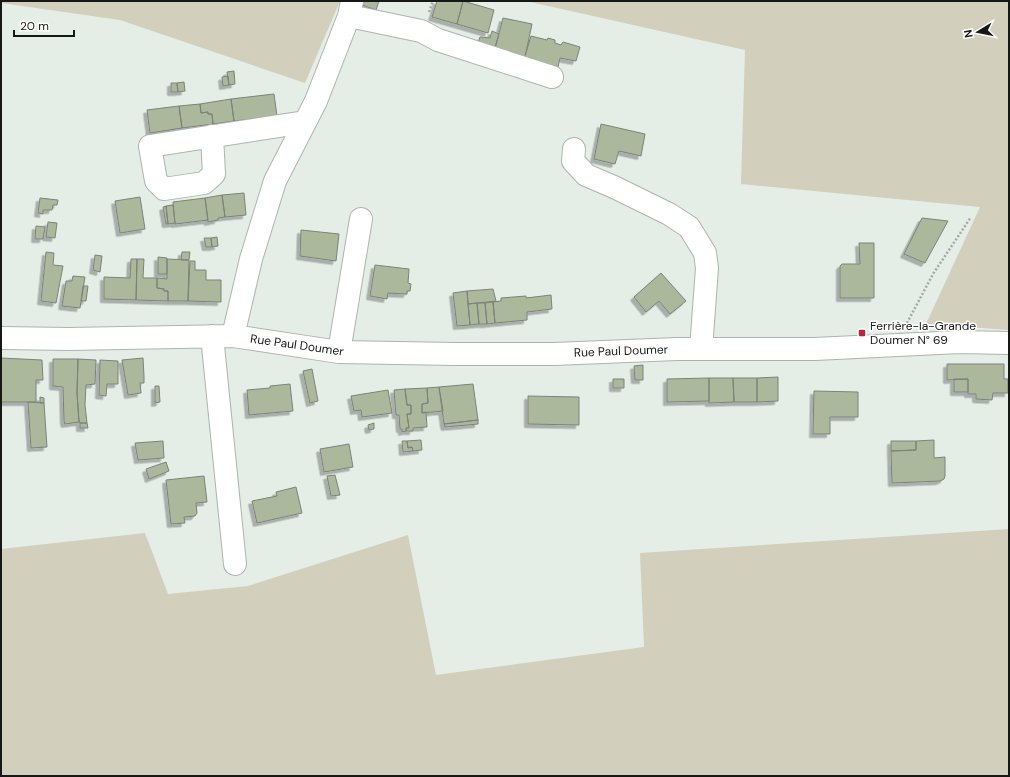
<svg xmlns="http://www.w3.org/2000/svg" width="1010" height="777" viewBox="0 0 1010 777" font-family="'DM Sans',sans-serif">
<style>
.green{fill:#d2cfbc}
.building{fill:#acb89c;stroke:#7e817a;filter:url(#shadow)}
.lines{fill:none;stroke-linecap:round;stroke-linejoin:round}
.minor-casing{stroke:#adb4ae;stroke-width:24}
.path{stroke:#a3a9a4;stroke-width:2.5;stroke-dasharray:2 2;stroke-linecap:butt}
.minor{stroke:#fff;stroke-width:22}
.poi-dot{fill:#b7253c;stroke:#fff;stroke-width:1.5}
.labels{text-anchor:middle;stroke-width:3;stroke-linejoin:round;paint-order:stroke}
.poi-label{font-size:12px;fill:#161816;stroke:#fff;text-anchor:start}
.street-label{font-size:12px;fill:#161816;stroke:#fff}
</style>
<defs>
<filter id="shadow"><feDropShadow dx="-3.5" dy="3.5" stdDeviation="0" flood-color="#0004"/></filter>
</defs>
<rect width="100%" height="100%" fill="#e5ede7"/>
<path class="green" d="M1 1H340L305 83 120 20 1 3Z
M526 1H1009V330L926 324 980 207 741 184 745 50Z
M1009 529V776H1V549L145 533 168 594 248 586 408 535 436 675 644 647 640 553Z"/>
<path class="building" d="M358 1H379L376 10 357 3Z
M437 1H463L457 24 432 17Z
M463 1 494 10 488 33 457 24Z
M503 18 532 24 525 57 495 49Z
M492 31 499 34 493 54 476 49 480 37 490 38Z
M531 36 547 40 548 38 555 40V43L561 45 563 42 580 47 576 61 560 58 558 67 524 59Z
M234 71 235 84 229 85 227 72Z
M228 76 229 85 223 86 222 77Z
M184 82 185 91 178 92 177 83Z
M171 83H177L178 92H171Z
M274 94 277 116 234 121 231 99Z
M231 99 234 121 213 124 212 114H208V112L201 113 200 104Z
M200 104 201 113 208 112V114H212L213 124 182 128 179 106Z
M179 106 182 128 150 133 147 110Z
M601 124 645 134 641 156 619 151 615 164 594 159Z
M244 193 246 215 225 217 222 195Z
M222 195 225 217 218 218V220L208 222 205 198Z
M140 197 145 229 120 233 115 201Z
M40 198 58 200 57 205H53L52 210H43V214L38 213Z
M205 198 208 220 175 224 173 202Z
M173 205 175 223 168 224 166 206Z
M166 206 168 224H166L163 207Z
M922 218 948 221 925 263 904 254Z
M48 222 57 223 55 238 46 237Z
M36 226 45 227 43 239H35Z
M301 230 339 234 336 261 300 256Z
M217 237 218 246 212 247 211 238Z
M204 238H211L212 247H206Z
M859 243H874V298H840V266L842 264H860Z
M46 252 54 253 53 265 63 266 56 303 41 301Z
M182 252H190L189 260H181Z
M95 255 102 256 100 272 93 270Z
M158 257 167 258V274H158Z
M131 259H137L136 300 104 299V277L130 278Z
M137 259H144L143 278H157V288L164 289V291H168V301L136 300Z
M167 259 189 260 188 301H168V291H164V289L157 288V278L167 279Z
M190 261H195V270H206V280H221V302L188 301Z
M375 265 409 269 408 283 411 284 410 291H407V294L388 293 387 299 370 296Z
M661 273 686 301 670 314 659 301 646 312 634 297Z
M73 276 85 277 80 308 62 306 66 281H72Z
M83 286H88L86 301H81Z
M493 289 496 301 468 304 467 291Z
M467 291 470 325 457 326 453 293Z
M551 295 552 309 527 312V320L495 323 493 302 501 301V298L526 296V298Z
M493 302 495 323 487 324 485 303Z
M477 303 479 324 470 325 468 304Z
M477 303H485L487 324H479Z
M1 358 42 360 43 380H36V402H1Z
M143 358 144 376V383H140L141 393 128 395 122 360Z
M53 359H78L77 393 79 422 65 424 64 421 63 387 53 386Z
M78 359 96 360 95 384 86 385 85 405 87 423H80L79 422 77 393Z
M100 360 118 361V384H107L106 396 99 395Z
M947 364H1004V379H1008V393H993L992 400 976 399V394H968V379L947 380Z
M643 365V380H635L634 366Z
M312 369 318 401 310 403 303 371Z
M778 377V401L757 402V378Z
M709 378H733L734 402 709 403Z
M709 378V401L667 402V379Z
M733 378H757V402H734Z
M613 379H624V388H613Z
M954 379H968V392H954Z
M290 384 293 411 249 415 247 390 270 388V386Z
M473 384 478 420 444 424 439 387Z
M155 386H159L160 402 155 403Z
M439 387 443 411 422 413V404L428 403 427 388Z
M427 388 428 403 422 404V413L426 412 427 427 413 428V431H406V428H409L407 414H411V405H407L405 389Z
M405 389 407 405H411V414H407L409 428H406V431L402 432V429H400L399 415H396L394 390Z
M388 390 392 413 362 417 361 410 354 411 351 396Z
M814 391 858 392V417H830V434H813Z
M528 396 579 397V425L528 424Z
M40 397 44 398V403H40Z
M28 402 44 403 47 447 31 448Z
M478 420V424L445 427 444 424Z
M80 423H87L88 428H80Z
M374 423V429L369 430 368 425Z
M421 440 422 450 413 451 412 447 408 448 407 441Z
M934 440V458L945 457V476L944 479 940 481 892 483 891 451 916 450V441Z
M163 441 164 458 138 460 135 443Z
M402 441H407L408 448 412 447 413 451 403 452Z
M891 441H916V450L891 451Z
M349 444 353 467 324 472 320 449Z
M166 462 169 471 149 479 146 469Z
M335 475 340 495 331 496 327 476Z
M204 476 207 502 196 503 197 513 195 516 184 517 185 523 171 524 166 480Z
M296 487 302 513 257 523 252 501 277 496 276 492Z"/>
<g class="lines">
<defs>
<path id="minor" d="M349 16 421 31 438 40 552 77
M212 136 214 174 204 183 164 189 156 181 150 146 305 122
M574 149 573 161 586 175 614 187 669 214 689 227 705 253 707 268 701 349
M212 336 235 564
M233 336 251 259 275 181 316 101 349 16 352 1
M1 338 69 339 233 336 339 352 456 354H554L677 349H815L960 342 1009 343
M339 352 361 219"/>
</defs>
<use href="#minor" class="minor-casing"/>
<path class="path" d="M429 12 433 1
M907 323 933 274 971 217"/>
<use href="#minor" class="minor"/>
</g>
<rect class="poi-dot" x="858" y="329" width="8" height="8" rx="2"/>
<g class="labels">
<g class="poi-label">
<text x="870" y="330">Ferrière-la-Grande<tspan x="870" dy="14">Doumer N° 69</tspan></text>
</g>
<g class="street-label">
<text transform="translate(297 345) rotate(8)" y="4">Rue Paul Doumer</text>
<text transform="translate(621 351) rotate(-2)" y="4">Rue Paul Doumer</text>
</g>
</g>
<rect width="1010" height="777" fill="none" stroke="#161816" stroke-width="4"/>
<g transform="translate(978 32) rotate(260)" stroke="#ffffff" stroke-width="3" paint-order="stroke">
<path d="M0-3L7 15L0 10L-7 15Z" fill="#161816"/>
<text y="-6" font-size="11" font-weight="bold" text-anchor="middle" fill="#161816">N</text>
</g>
<path d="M14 30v6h60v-6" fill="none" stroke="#161816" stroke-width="2"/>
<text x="20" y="30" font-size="12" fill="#161816" stroke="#ffffff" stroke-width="3" paint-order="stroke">20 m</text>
</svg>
